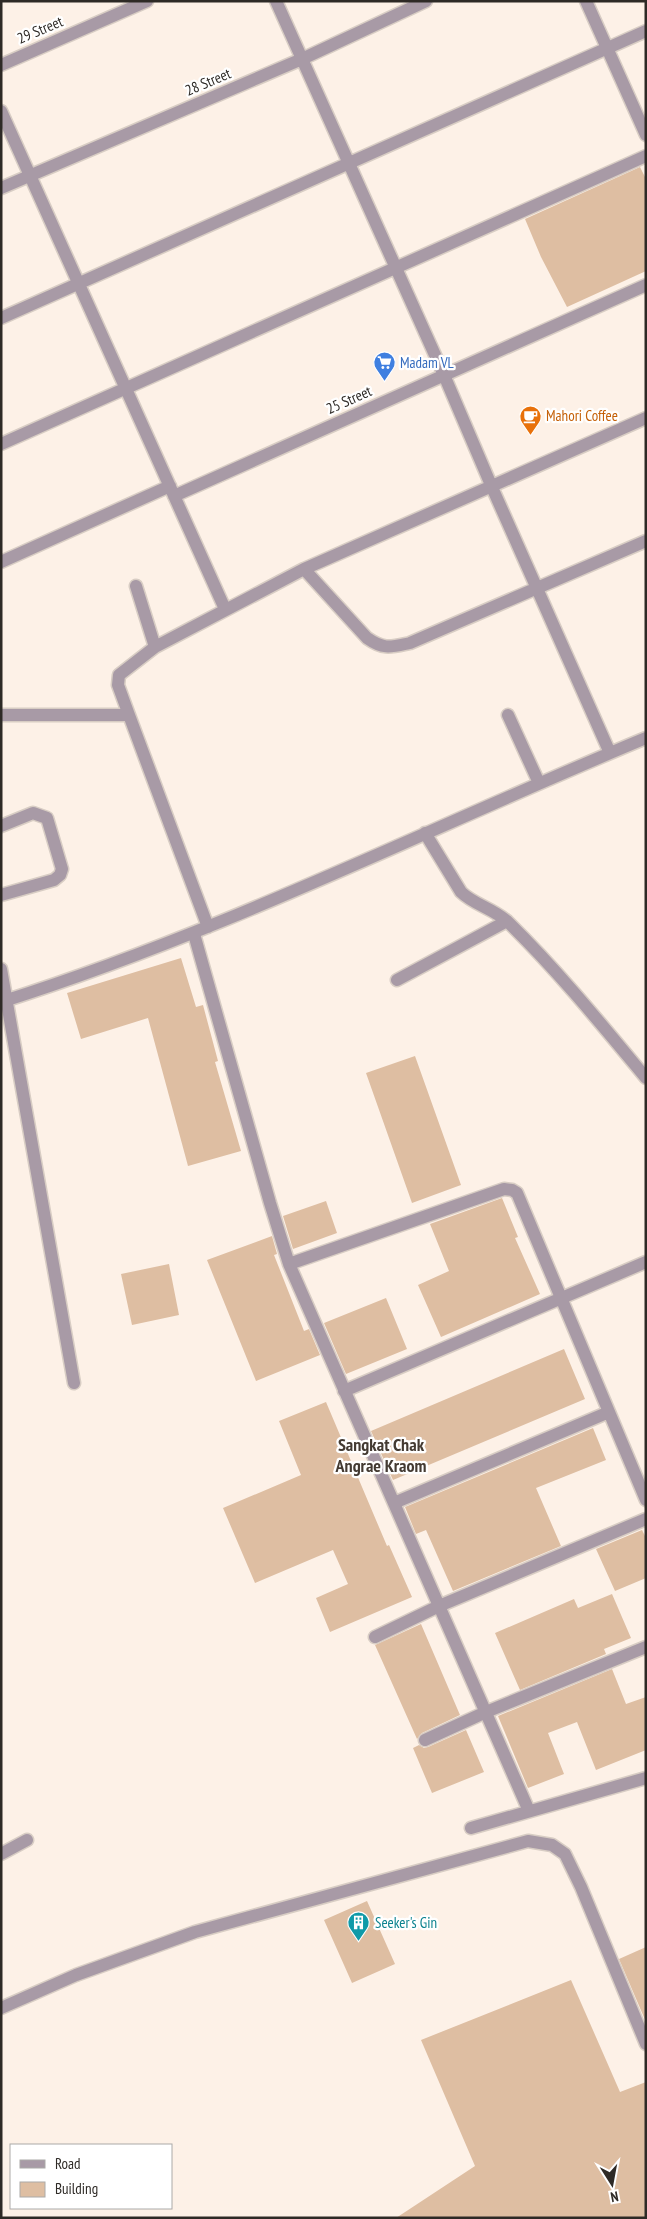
<svg xmlns="http://www.w3.org/2000/svg" width="647" height="2219" viewBox="0 0 647 2219" font-family="'PT Sans Narrow',sans-serif">
<style>
.building{fill:#debea2}
.lines{fill:none;stroke-linecap:round;stroke-linejoin:round}
.minor-casing{stroke:#d8cdc4;stroke-width:15}
.minor{stroke:#a89aa6;stroke-width:12}
.labels{text-anchor:middle;stroke-width:4.5;stroke-linejoin:round;paint-order:stroke}
.street-label{font-size:15px;fill:#2e2a26;stroke:#fff}
.shop-label{font-size:15px;fill:#366cbe;stroke:#fff;text-anchor:start}
.food-label{font-size:15px;fill:#c56008;stroke:#fff;text-anchor:start}
.culture-label{font-size:15px;fill:#0d838f;stroke:#fff;text-anchor:start}
.quarter-label{font-size:18px;font-weight:bold;fill:#433a32;stroke:#fff}
</style>
<rect width="100%" height="100%" fill="#fdf1e7"/>
<path class="building" d="M640 167 646 179V271L567 307 541 257 525 219Z
M181 958 196 1007 203 1005 218 1061 215 1062 241 1151 188 1166 148 1018 81 1039 67 993Z
M415 1056 461 1185 412 1203 366 1073Z
M502 1198 518 1237 515 1238 540 1294 441 1337 418 1285 449 1271 430 1224Z
M326 1201 337 1233 293 1249 283 1216Z
M272 1236 277 1254 274 1255 304 1331 309 1329 320 1355 256 1381 207 1260Z
M169 1264 179 1315 132 1325 121 1274Z
M386 1298 407 1349 346 1374 324 1323Z
M564 1349 585 1399 393 1480 371 1431Z
M326 1402 387 1546 389 1545 412 1597 330 1632 316 1598 348 1584 333 1550 255 1583 223 1508 301 1475 279 1421Z
M593 1428 606 1460 536 1488 561 1546 453 1591 426 1530 416 1534 405 1507Z
M642 1530 646 1538V1578L615 1591 596 1549Z
M612 1594 631 1638 604 1649 606 1654 520 1690 495 1633 574 1599 578 1608Z
M421 1624 460 1715 422 1733 417 1739 375 1645Z
M612 1669 626 1704 646 1697V1750L596 1770 577 1722 548 1733 564 1774 528 1788 498 1716Z
M466 1730 484 1772 432 1793 413 1748 419 1745 424 1748 428 1747Z
M367 1901 395 1964 352 1983 324 1920Z
M646 1947V2022L619 1959Z
M571 1980 620 2092 646 2082V2218H396L475 2166 421 2040Z"/>
<g class="lines">
<defs>
<path id="minor" d="M276 1 444 375 491 485 610 753
M586 1 646 135
M1 65 147 1
M1 111 225 609
M1 188 302 59 426 1
M1 318 646 31
M1 444 646 156
M174 496 646 285
M1 562 170 486
M304 569 367 638C384 650 391 647 410 643L646 541
M136 586 155 647
M1 715H129
M508 715 539 783
M1 826 33 813 47 818 62 869 60 875 54 880 1 895
M425 833 461 892C474 905 495 909 509 923 558 971 602 1025 646 1078
M208 927 129 715 118 685 119 675 155 647 304 569 646 418
M194 934 270 1203 289 1264 529 1811
M1 969 74 1383
M397 980 507 921
M1 1002C223 932 431 827 646 738
M289 1264 504 1189 512 1190 517 1193 646 1500
M344 1391 646 1262
M394 1503 609 1412
M375 1637 439 1606 646 1519
M425 1740 486 1712 646 1647
M471 1828 646 1778
M1 1854 27 1840
M1 2008 76 1975 195 1932 528 1841 552 1845 565 1854 581 1887 646 2044"/>
</defs>
<use href="#minor" class="minor-casing"/>
<use href="#minor" class="minor"/>
</g>
<defs>
<symbol id="supermarket-pin" viewBox="-11 -11 22 30"><path d="M0 17L-7.5 6A9.5 9.5 0 1 1 7.5 6Z" fill="#3f7fe0" stroke="#fff"/><path d="M-6-5.5h2.5l.6 2H6L4.5 2H-2.5L-4.4-4H-6ZM-1.5 3.2a1.3 1.3 0 1 0 .1 0ZM3 3.2a1.3 1.3 0 1 0 .1 0Z" fill="#fff"/></symbol>
<symbol id="cafe-pin" viewBox="-11 -11 22 30"><path d="M0 17L-7.5 6A9.5 9.5 0 1 1 7.5 6Z" fill="#e8710a" stroke="#fff"/><path d="M-5.5-4.5H6V0H3Q3 3.5 0 3.5H-2.5Q-5.5 3.5-5.5 0ZM3-3.2v2h1.7v-2ZM-6 4.5H4V6H-6Z" fill="#fff"/></symbol>
<symbol id="building-pin" viewBox="-11 -11 22 30"><path d="M0 17L-7.5 6A9.5 9.5 0 1 1 7.5 6Z" fill="#0f9aa8" stroke="#fff"/><path d="M-4-6H4V6H1V3H-1V6H-4ZM-2.5-4.3h1.7v1.8h-1.7ZM.8-4.3h1.7v1.8H.8ZM-2.5-1h1.7V.8h-1.7ZM.8-1h1.7V.8H.8Z" fill="#fff"/></symbol>
</defs>
<g fill-rule="evenodd">
<use href="#supermarket-pin" x="372" y="350" width="25" height="34"/>
<use href="#cafe-pin" x="518" y="404" width="25" height="34"/>
<use href="#building-pin" x="346" y="1910" width="25" height="34"/>
</g>
<g class="labels">
<g class="street-label">
<text transform="translate(40 30) rotate(-23)" y="5">29 Street</text>
<text transform="translate(208 82) rotate(-23)" y="5">28 Street</text>
<text transform="translate(349 400) rotate(-24)" y="5">25 Street</text>
</g>
<g class="shop-label">
<text x="400" y="368">Madam VL</text>
</g>
<g class="food-label">
<text x="546" y="421">Mahori Coffee</text>
</g>
<g class="culture-label">
<text x="375" y="1928">Seeker's Gin</text>
</g>
<g class="quarter-label">
<text x="381" y="1451">Sangkat Chak<tspan x="381" dy="21">Angrae Kraom</tspan></text>
</g>
</g>
<rect width="647" height="2219" fill="none" stroke="#2e2a26" stroke-width="5"/>
<rect x="10" y="2144" width="162" height="65" fill="#ffffff" stroke="#abaaa8"/>
<rect x="20" y="2160" width="25" height="8" fill="#a89aa6" stroke="#abaaa8"/>
<text x="55" y="2169" font-size="15" fill="#2e2a26">Road</text>
<rect x="20" y="2182" width="25" height="15" fill="#debea2" stroke="#abaaa8"/>
<text x="55" y="2194" font-size="15" fill="#2e2a26">Building</text>
<g transform="translate(612 2184) rotate(169)" stroke="#ffffff" stroke-width="4" paint-order="stroke">
<path d="M0-4L9 19L0 12L-9 19Z" fill="#2e2a26"/>
<text y="-8" font-size="14" font-weight="bold" text-anchor="middle" fill="#2e2a26">N</text>
</g>
</svg>
